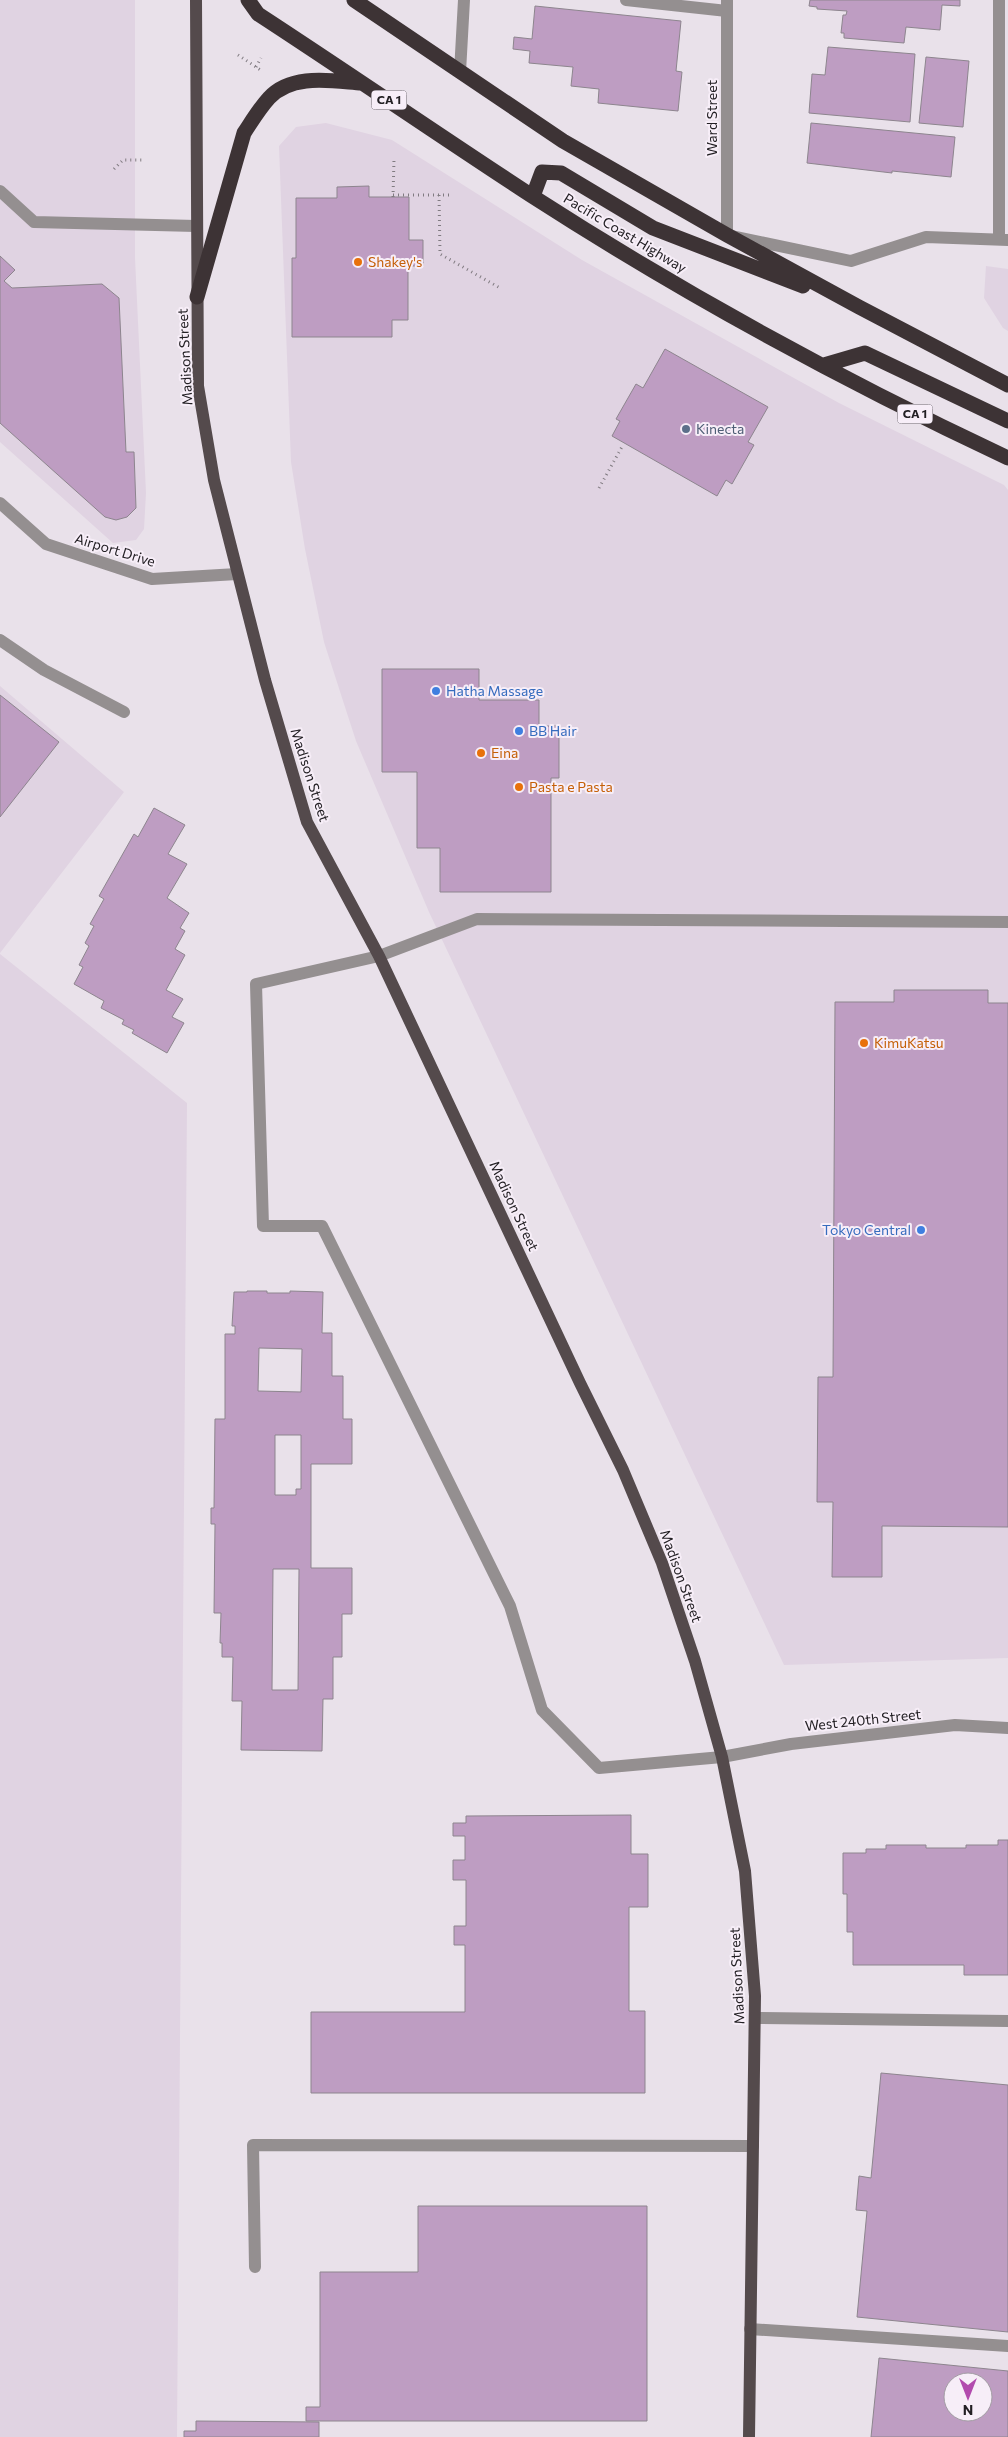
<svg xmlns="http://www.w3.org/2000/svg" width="1008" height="2437" viewBox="0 0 1008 2437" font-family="Commissioner,sans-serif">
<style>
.built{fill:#e0d3e2}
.building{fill:#be9dc2;stroke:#8d858e;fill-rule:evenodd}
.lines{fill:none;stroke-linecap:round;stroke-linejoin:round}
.path{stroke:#807b81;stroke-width:3;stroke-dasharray:1 4;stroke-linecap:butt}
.minor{stroke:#948f90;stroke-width:12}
.major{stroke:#544a4c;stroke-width:12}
.highway{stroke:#3d3335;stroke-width:15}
.food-dot{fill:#e8710a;stroke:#f7eef8;stroke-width:2}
.service-dot{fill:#5c6f8a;stroke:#f7eef8;stroke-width:2}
.shop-dot{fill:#3f7fe0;stroke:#f7eef8;stroke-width:2}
.labels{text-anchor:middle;stroke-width:4;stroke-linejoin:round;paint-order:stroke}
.shield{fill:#f7eef8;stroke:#635e64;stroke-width:1}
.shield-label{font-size:12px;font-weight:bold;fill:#232024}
.street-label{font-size:14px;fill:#232024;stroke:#f7eef8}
.food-label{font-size:14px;fill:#c56008;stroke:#f7eef8;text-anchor:start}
.service-label{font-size:14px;fill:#4e5e75;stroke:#f7eef8;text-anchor:start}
.shop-label{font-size:14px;fill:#366cbe;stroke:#f7eef8;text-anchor:start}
</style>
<rect width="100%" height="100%" fill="#e9e1ea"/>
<path class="built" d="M0 0H135V258L146 493 144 529 136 540 113 543 0 442Z
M326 123 392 140 582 260 839 403 1004 485 1008 490V1658L784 1665 429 912 356 741 324 642 305 549 291 462 279 146 296 127Z
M986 266 1008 269V331L1003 328 984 298Z
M0 686 124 792 0 953Z
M0 954 187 1103 177 2437H0Z"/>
<path class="building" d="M810 0H960V6L942 5 940 30 906 27 904 43 844 38V33H841L843 15H846L847 11 817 9V7L809 6Z
M535 6 681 21 676 71 682 72 678 111 598 103 599 89 571 86 573 67 529 63 530 51 513 49 514 37 532 39Z
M828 47 915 54 910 122 809 113 812 74 825 75Z
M926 57 969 61 963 127 919 123Z
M811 123 955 137 951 177 892 171V173L807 163Z
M369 186V197H409V240H423V266H408V320H392V337H292V258H296V198H337V187Z
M0 256 15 270 4 281 12 288 102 284 119 298 126 452H134L136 508 127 517 116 520 105 517 0 423Z
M665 349 768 407 748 442 754 445 732 484 726 480 717 496 612 436 620 421 616 419 636 384 643 388Z
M382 669H479V700H539V726H559V778H551V892H440V848H417V772H382Z
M0 695 59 742 0 817Z
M154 808 185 825 168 854 187 864 167 898 189 913 180 928 185 931 175 949 185 955 166 990 183 999 172 1017 184 1023 167 1053 132 1033 134 1030 122 1024 124 1020 101 1008 104 1001 74 984 83 967 79 965 89 946 85 943 94 926 90 924 104 899 99 896 134 834 138 837Z
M894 990H988V1003H1008V1527L882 1526V1577H832L833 1502H817L818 1377H833L835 1002H894Z
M247 1291H267V1293H290V1291L323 1292 322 1333H332V1376H343V1419H352V1464H311V1568H352V1614H342V1657H333V1699H323L322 1751 241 1750 242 1701H232L233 1657H222V1643H220L221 1613H214L215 1524H211V1508H214L215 1419H225V1334H235V1326H232L234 1292H247ZM259 1348 302 1349 301 1392 258 1391ZM275 1435H301V1489H296V1495H275ZM273 1569H299L298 1690H272Z
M631 1815V1854H648V1907H629V2011H645V2093H311V2012H465V1945H454V1926H466V1880H453V1860H465V1836H453V1823H466V1816Z
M998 1840H1008V1975H964V1965H853V1932H847V1894H843V1853H866V1849H886V1845H926V1848H966V1845H998Z
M881 2073 1008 2085V2332L857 2317 867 2211 856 2210 859 2176 871 2178Z
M418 2206H647V2421H306V2407H320V2272H418Z
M879 2358 1008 2371V2437H871ZM953 2382H983V2412H953Z
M196 2421 319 2422V2437H184V2431H196Z"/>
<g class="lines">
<path class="path" d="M238 55 262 71
M256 67 261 58
M114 169 123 160H145
M393 195H449
M439 195 440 254 500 288
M393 197 394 159
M599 488 623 445"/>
<path class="minor" d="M626 0 727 11
M727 0V235L851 261 926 237 1008 240
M460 72 464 0
M0 191 34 222 196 226
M999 239V0
M0 503 46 544 152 579 237 574
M0 640 44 670 124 712
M1008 922 477 919 379 956 256 984 263 1226H322L510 1606 542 1710 599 1768 722 1757 791 1744 955 1725 1008 1728
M755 2018 1008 2021
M255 2267 253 2145 753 2146
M750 2329 1008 2346"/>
<path class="major" d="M196 0 198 386 214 480 265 680 307 822 379 956 580 1383 623 1470 662 1563 695 1661 722 1757 745 1871 755 1996 749 2437"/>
<path class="highway" d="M248 0 258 14C350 74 440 136 532 196 684 294 844 381 1008 458
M354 0 563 141 727 235 859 307 1008 385
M533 196 542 172 561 173 653 228 803 286
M197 297 244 133C252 121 259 109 269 98 292 73 332 81 362 83
M824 365 865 353 1008 421"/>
</g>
<g class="food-dot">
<circle cx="358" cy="262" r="5"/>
<circle cx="481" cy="753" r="5"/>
<circle cx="519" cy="787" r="5"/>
<circle cx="864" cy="1043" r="5"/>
</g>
<circle class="service-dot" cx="686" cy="429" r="5"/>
<g class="shop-dot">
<circle cx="436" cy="691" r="5"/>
<circle cx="519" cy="731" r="5"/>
<circle cx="921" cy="1230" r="5"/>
</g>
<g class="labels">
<g class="shield">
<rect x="371.5" y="90.5" width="35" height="19" rx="4"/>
<rect x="897.5" y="404.5" width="35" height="19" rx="4"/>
</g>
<g class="shield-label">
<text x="389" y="104">CA 1</text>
<text x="915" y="418">CA 1</text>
</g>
<g class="street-label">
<text transform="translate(712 118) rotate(-90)" y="5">Ward Street</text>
<text transform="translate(625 233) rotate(31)" y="5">Pacific Coast Highway</text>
<text transform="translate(185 357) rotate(-93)" y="5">Madison Street</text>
<text transform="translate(115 550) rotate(17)" y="5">Airport Drive</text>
<text transform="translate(310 775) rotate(72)" y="5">Madison Street</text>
<text transform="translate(514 1206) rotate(65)" y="5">Madison Street</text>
<text transform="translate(681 1576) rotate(70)" y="5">Madison Street</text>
<text transform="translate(863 1720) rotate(-6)" y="5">West 240th Street</text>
<text transform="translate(737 1976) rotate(-93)" y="5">Madison Street</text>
</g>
<g class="food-label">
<text x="368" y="267">Shakey's</text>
<text x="491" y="758">Eina</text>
<text x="529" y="792">Pasta e Pasta</text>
<text x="874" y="1048">KimuKatsu</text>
</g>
<g class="service-label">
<text x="696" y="434">Kinecta</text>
</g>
<g class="shop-label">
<text x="446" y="696">Hatha Massage</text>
<text x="529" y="736">BB Hair</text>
<text x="911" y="1235" text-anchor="end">Tokyo Central</text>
</g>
</g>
<g transform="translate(968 2397) rotate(180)"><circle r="24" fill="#f7eef8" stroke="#a29ca3"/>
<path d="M0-4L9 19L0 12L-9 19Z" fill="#b24bae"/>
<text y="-8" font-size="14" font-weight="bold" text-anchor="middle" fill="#232024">N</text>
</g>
</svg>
